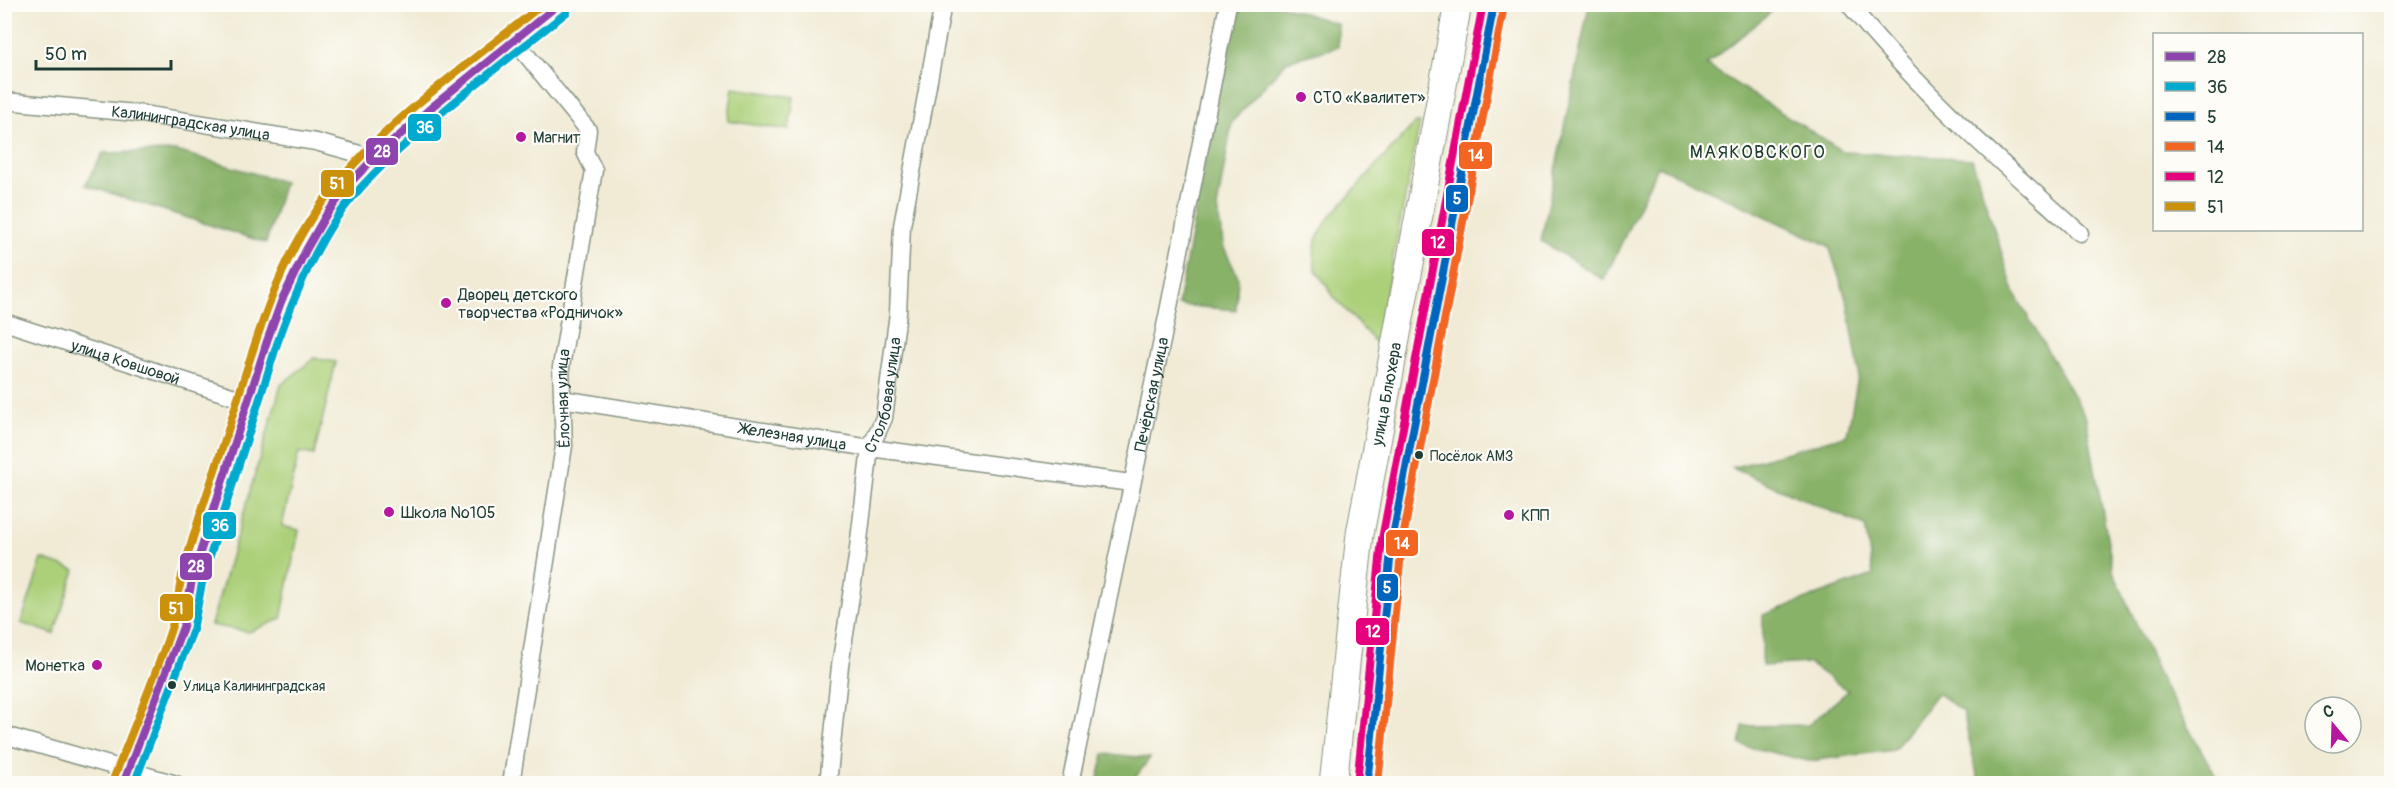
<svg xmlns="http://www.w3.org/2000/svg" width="2396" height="788" viewBox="0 0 2396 788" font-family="Pangolin,sans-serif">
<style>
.green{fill:#acd079;stroke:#668656;stroke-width:1.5}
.forest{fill:#89b269;stroke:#54784e;stroke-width:1.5}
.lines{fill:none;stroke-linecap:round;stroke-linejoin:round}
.street-casing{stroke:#889484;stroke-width:19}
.secondary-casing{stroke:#889484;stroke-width:26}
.primary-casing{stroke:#889484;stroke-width:29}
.street{stroke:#fff;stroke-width:16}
.secondary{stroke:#fff;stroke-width:24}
.primary{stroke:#fff;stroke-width:27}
.bus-1-casing{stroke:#fdfcf7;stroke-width:12}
.bus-2-casing{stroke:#fdfcf7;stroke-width:12}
.bus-3-casing{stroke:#fdfcf7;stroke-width:12}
.bus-4-casing{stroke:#fdfcf7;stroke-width:12}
.bus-5-casing{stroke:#fdfcf7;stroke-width:12}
.bus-6-casing{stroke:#fdfcf7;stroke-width:12}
.bus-1{stroke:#8e44ad;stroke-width:8}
.bus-2{stroke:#00a9ce;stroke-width:8}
.bus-3{stroke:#0065bd;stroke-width:8}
.bus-4{stroke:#f26522;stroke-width:8}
.bus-5{stroke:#e5007d;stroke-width:8}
.bus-6{stroke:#cc910a;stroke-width:8}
.poi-dot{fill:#b5179e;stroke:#fdfcf7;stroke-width:2}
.bus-dot{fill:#1f3d34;stroke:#fdfcf7;stroke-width:2}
.labels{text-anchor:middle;stroke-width:4.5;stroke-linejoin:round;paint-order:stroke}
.bus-label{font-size:14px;fill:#1f3d34;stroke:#fdfcf7;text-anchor:start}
.poi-label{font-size:16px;fill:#1f3d34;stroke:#fdfcf7;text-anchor:start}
.street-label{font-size:16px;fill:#1f3d34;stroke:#fdfcf7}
.neighbourhood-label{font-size:18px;letter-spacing:1.5px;fill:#1f3d34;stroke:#fdfcf7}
.line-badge{stroke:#fdfcf7;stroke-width:2}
.badge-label{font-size:16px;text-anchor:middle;font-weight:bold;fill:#fff}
</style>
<rect width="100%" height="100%" fill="#fdfcf7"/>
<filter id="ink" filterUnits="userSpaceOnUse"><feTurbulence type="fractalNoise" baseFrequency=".0167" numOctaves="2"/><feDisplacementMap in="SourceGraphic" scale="12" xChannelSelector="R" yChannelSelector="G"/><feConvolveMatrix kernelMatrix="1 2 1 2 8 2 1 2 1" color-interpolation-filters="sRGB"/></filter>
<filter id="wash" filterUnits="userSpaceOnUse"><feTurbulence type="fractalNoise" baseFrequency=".008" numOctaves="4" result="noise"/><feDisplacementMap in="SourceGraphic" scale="24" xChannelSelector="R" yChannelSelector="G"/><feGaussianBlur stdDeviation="1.35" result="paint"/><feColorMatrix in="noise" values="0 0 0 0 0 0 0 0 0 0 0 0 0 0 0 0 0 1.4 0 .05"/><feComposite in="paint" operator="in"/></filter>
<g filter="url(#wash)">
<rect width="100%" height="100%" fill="#f1ebd5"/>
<path class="green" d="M733 88 794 97 789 130 728 121Z
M1415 123H1420L1376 343 1334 297 1316 270 1314 256 1316 240 1328 219Z
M314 358 336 362 314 455 299 452 282 526 299 530 281 619 249 632 211 625 281 385Z
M42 559 75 570 54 634 21 623Z"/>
<path class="forest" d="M1234 5H1279L1338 24V47L1287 61 1232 122 1217 208 1224 248 1238 277 1236 310 1178 305Z
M1589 5H1773L1772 11 1706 65 1844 152 1972 159 2014 292 2086 418 2113 571 2162 682 2220 783H1979L1963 712 1937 693 1894 750 1809 761 1740 745 1743 726 1808 725 1848 691 1808 663 1762 666 1763 615 1873 575 1865 526 1732 468 1847 435 1859 372 1848 305 1829 246 1658 166 1604 280 1541 241Z
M176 151 284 182 266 243 85 185 103 153Z
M1104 754 1150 758 1134 779V783H1097Z"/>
</g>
<g filter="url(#ink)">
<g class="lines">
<defs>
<g id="street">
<path d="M1849 4C1916 88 2000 162 2080 233"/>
<path id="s1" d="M4 101 136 113 316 142 374 158"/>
<path id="s2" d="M4 322 247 401"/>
<path id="s3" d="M562 399 870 448 1131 483"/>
<path d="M4 735 176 784"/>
<path id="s4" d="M511 784 564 446 561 367 594 170 585 152 588 130 515 41"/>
<path id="s5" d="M828 784 840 666 857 557 870 448 884 418 898 313 902 226 943 4"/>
<path id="s6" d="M1070 784 1169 307 1228 4"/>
</g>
<path id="secondary" d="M123 784 183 627 193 575 267 341 281 302 306 250 326 215 351 182 374 158 433 106 560 4"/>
<g id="primary">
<path id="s7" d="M1333 784 1360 534 1458 4"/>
<path d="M1367 784 1392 541 1494 4"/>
</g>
</defs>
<use href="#street" class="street-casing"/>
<use href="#secondary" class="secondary-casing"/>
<use href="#primary" class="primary-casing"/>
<use href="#street" class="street"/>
<use href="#secondary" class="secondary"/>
<use href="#primary" class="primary"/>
<defs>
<path id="bus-1" d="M123 784 183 627 193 575 267 341 281 302 306 250 326 215 351 182 374 158 433 106 559 4"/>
<path id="bus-2" d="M134 784 193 630 203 578 277 344C292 302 310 258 335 220 358 187 387 160 417 134 465 91 517 52 567 12"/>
<path id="bus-3" d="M1367 784 1392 541 1494 4"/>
<path id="bus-4" d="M1378 784 1402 543 1504 6"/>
<path id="bus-5" d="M1357 783 1382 539 1483 4"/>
<path id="bus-6" d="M113 780C133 729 155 678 172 626 178 608 178 589 183 572 196 523 214 475 229 427 252 353 273 272 319 207 376 127 466 66 543 4"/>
</defs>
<use href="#bus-1" class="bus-1-casing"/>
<use href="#bus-2" class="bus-2-casing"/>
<use href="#bus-3" class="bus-3-casing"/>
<use href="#bus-4" class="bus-4-casing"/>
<use href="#bus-5" class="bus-5-casing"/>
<use href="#bus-6" class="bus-6-casing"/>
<use href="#bus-1" class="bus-1"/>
<use href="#bus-2" class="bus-2"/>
<use href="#bus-3" class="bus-3"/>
<use href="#bus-4" class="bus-4"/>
<use href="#bus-5" class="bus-5"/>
<use href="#bus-6" class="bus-6"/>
</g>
</g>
<g class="poi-dot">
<circle cx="1301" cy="97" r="6"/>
<circle cx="521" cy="137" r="6"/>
<circle cx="446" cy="303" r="6"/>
<circle cx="389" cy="512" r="6"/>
<circle cx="1509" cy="515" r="6"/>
<circle cx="97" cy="665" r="6"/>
</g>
<g class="bus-dot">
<circle cx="1419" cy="455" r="5"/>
<circle cx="172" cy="685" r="5"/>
</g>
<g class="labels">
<g class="bus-label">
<text x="1430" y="461">Посёлок АМЗ</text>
<text x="183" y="691">Улица Калининградская</text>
</g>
<g class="poi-label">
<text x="1313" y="103">СТО «Квалитет»</text>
<text x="533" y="143">Магнит</text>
<text x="458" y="300">Дворец детского<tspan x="458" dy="18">творчества «Родничок»</tspan></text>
<text x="401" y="518">Школа №105</text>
<text x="1521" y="521">КПП</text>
<text x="85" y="671" text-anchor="end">Монетка</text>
</g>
<g class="street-label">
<text dy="6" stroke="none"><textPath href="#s1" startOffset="188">Калининградская улица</textPath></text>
<text dy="6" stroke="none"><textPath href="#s2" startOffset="128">улица Ковшовой</textPath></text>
<text dy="6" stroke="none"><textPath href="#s7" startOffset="394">улица Блюхера</textPath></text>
<text dy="6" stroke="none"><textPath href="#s5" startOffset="394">Столбовая улица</textPath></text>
<text dy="6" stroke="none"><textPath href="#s6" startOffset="398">Печёрская улица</textPath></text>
<text dy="6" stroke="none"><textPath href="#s4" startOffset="390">Ёлочная улица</textPath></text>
<text dy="6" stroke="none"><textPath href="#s3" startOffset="234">Железная улица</textPath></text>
</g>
<g class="neighbourhood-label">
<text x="1758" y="158">МАЯКОВСКОГО</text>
</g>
</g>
<g class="line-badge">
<rect x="407" y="113" width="35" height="29" rx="6" fill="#00a9ce"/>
<rect x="365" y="137" width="34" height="29" rx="6" fill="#8e44ad"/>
<rect x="1458" y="141" width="35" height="29" rx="6" fill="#f26522"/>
<rect x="320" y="169" width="35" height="29" rx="6" fill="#cc910a"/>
<rect x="1445" y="184" width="24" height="29" rx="6" fill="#0065bd"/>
<rect x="1421" y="228" width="34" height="29" rx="6" fill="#e5007d"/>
<rect x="202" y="511" width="35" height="29" rx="6" fill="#00a9ce"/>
<rect x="1385" y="529" width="34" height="28" rx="6" fill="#f26522"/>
<rect x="179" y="552" width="34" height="29" rx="6" fill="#8e44ad"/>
<rect x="1376" y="573" width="23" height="29" rx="6" fill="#0065bd"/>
<rect x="159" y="593" width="35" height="29" rx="6" fill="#cc910a"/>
<rect x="1355" y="617" width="35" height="29" rx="6" fill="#e5007d"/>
</g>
<g class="badge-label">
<text x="425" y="133">36</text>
<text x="382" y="157">28</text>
<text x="1476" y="161">14</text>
<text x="337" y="189">51</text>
<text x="1457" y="204">5</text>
<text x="1438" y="248">12</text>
<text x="220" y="531">36</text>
<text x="1402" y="549">14</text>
<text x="196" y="572">28</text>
<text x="1387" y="593">5</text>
<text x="176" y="614">51</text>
<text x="1373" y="637">12</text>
</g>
<rect width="2396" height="788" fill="none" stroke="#fdfcf7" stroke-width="24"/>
<rect x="2153" y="33" width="210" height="198" fill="#fdfcf7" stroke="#a4b0a9" stroke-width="1.5"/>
<rect x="2165" y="52" width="30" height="9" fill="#8e44ad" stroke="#a4b0a9" stroke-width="1.5"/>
<text x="2207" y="63" font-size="18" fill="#1f3d34">28</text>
<rect x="2165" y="82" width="30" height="9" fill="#00a9ce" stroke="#a4b0a9" stroke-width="1.5"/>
<text x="2207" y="93" font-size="18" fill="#1f3d34">36</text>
<rect x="2165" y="112" width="30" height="9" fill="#0065bd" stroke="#a4b0a9" stroke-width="1.5"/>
<text x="2207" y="123" font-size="18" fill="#1f3d34">5</text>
<rect x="2165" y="142" width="30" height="9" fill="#f26522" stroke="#a4b0a9" stroke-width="1.5"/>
<text x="2207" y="153" font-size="18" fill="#1f3d34">14</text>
<rect x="2165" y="172" width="30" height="9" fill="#e5007d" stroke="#a4b0a9" stroke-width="1.5"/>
<text x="2207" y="183" font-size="18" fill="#1f3d34">12</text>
<rect x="2165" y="202" width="30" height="9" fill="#cc910a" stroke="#a4b0a9" stroke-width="1.5"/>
<text x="2207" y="213" font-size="18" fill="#1f3d34">51</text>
<g transform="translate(2333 725) rotate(341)"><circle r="28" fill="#fdfcf7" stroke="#a4b0a9" stroke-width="1.5"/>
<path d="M0-4.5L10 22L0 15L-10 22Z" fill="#b5179e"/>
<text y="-9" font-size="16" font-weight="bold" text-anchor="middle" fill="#1f3d34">С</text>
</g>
<path d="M36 60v9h135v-9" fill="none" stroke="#1f3d34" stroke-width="3"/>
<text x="45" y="60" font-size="18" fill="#1f3d34" stroke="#fdfcf7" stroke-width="4.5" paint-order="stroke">50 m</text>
</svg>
